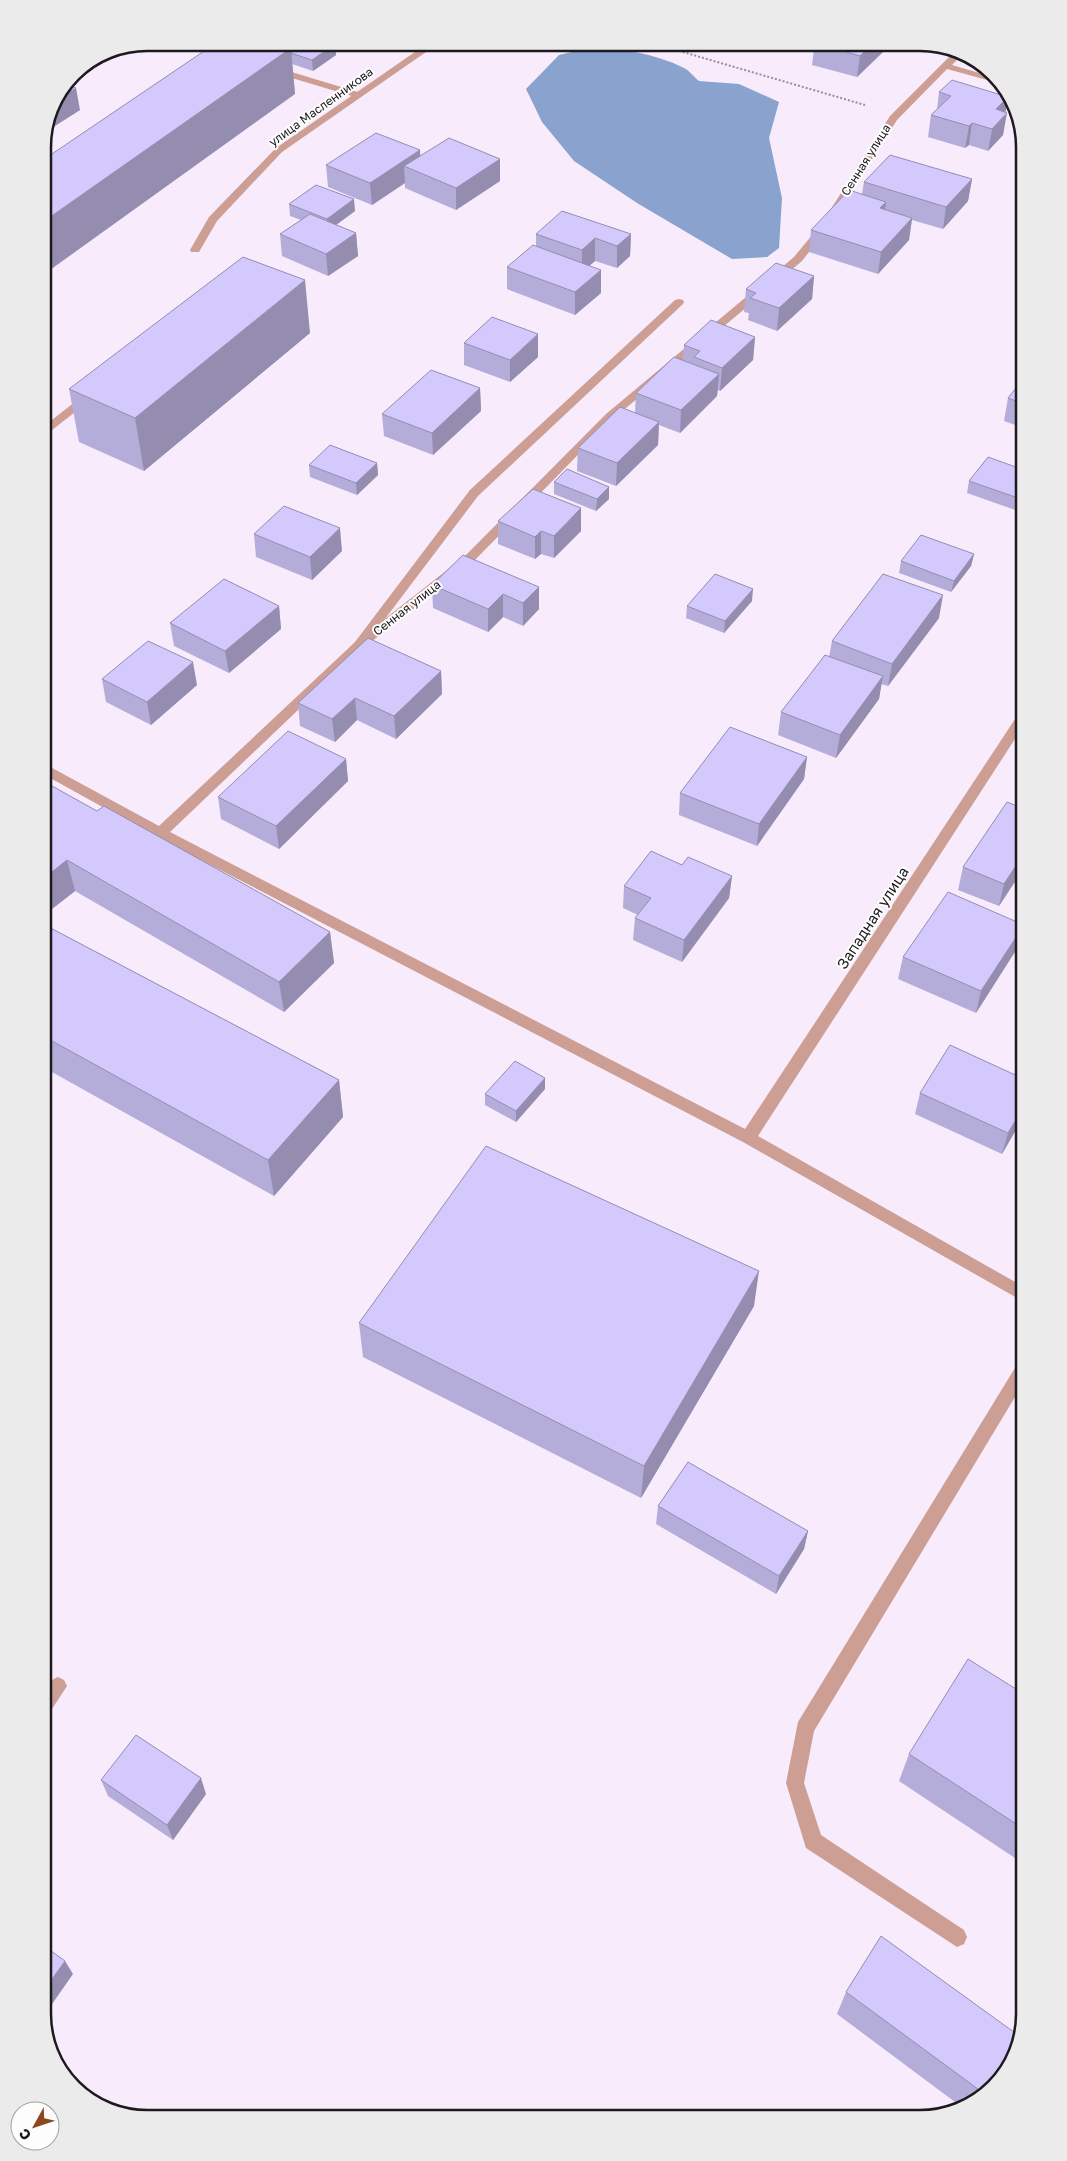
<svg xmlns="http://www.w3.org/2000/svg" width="1067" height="2161" viewBox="0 0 1067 2161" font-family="'Golos Text',sans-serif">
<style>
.water{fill:#89a3ce}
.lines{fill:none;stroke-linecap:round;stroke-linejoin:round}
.path{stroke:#978e99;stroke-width:2;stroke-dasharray:2 2;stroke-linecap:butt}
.service{fill:#cd9e94;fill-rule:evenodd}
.minor{fill:#cd9e94;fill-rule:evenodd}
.wall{fill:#b5add9}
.shaded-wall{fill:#948db0}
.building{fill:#d3c9fc;stroke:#948db0}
.labels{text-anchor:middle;stroke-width:4;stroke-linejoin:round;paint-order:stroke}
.far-street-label{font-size:12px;fill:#1d191f;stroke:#fdfdfd}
.street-label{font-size:15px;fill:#1d191f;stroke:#fdfdfd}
.rim{fill:none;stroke:#1d191f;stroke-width:2.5}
</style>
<rect width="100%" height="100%" fill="#f8ebfb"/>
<path class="water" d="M592 47C622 48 656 54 684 68 690 71 694 77 699 81L739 84 779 102 769 138 782 198 779 248 767 257 732 259 637 203 574 161 542 122 526 89 559 55Z"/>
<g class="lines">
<path class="path" d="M652 43 865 105"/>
<path class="service" d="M275 67 361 93 363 95 358 98 355 97 272 72 270 70Z
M679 299 683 300 684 302 683 304 478 496 363 648H355L353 645 355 642 470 490 675 300Z
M89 393 93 394 95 396 93 398 47 434 43 435V427L85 394Z
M1024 1361V1382L814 1731 804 1783 821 1835 964 1930 967 1937 964 1944 957 1947 806 1848 786 1783 798 1722 1018 1363Z
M58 1677 64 1680 67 1686 50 1712 43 1715C43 1699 41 1684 58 1677Z"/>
<path class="minor" d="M428 43H439L282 152 217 221 199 252H191L190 250 209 217 276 148Z
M953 53 961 56 952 65 993 77 998 83 947 69 897 120 831 224 802 261 614 418 473 562 362 649 170 832 745 1129 1019 713 1024 712V725L758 1136 1024 1287V1302L743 1142 155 836 43 774V763L159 826 354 643 465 556 606 414 794 257 822 223 890 116Z"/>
</g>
<path class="wall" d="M216 43H365L353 51 335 45 336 55 313 71 292 64 295 94Z
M815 43 883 52 857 77 812 65Z
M134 45 118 56 106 52 108 50Z
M939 92 1005 112 1003 135 988 151 969 145 965 148 928 137 931 115 937 110Z
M51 107 80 110 50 129 46 128Z
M420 150V156L500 181 456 210 405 188V183L372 205 328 187 326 165Z
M972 179 968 201 943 229 912 220 909 240 878 274 809 252 811 230 862 194 864 182Z
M289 204 355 211 336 225 356 233 358 256 328 276 282 256 280 234 301 220 290 216Z
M536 234H631L630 256 617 268 595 261 589 266 601 293 575 315 507 289V267L536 246Z
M814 276 812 299 777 331 748 320 749 313 744 312 746 289Z
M310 333 144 471 79 442 69 389Z
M755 337 753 360 720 391 718 390 717 396 680 433 659 425 658 445 616 486 577 471 578 448 635 413 636 393 683 360 684 345Z
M464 343 538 357 510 382 464 365Z
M1024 378V428L1004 421 1008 398Z
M480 388 481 411 433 455 384 436 382 414Z
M988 457 1024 502 1018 511 967 493 969 481Z
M377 463 378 475 357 495 310 477 309 465Z
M554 482 609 499 596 511 554 494Z
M498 521 581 531 554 558 541 554 535 559 498 544Z
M254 534 342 551 312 580 256 557Z
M974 554 971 566 951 592 899 573 901 561Z
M432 585 539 587V609L523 626 503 617 488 632 433 608Z
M752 601 724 633 686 618 687 606Z
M279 606 281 629 229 673 174 646 170 623Z
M939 618 888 686 881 684 879 699 836 758 778 735 781 712 829 657 832 641Z
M441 671 442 694 396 739 357 720 335 742 300 726 298 703Z
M102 679 197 685 151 725 106 702Z
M807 757 804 779 757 846 679 815 680 793Z
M346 759 348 781 279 849 221 819 218 797Z
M43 781 97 811 330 932 334 963 284 1012 75 891 43 916Z
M1024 809V888L1014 883 999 906 958 890 963 867Z
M682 865 732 876 729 898 682 962 633 940 635 918 638 915 623 908 624 886Z
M43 924 339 1080 343 1117 274 1196 43 1067Z
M1018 947 976 1013 898 979 903 957Z
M1024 1079V1116L1002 1154 915 1114 920 1093Z
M545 1089 516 1122 485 1105V1094Z
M754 1306 641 1498 363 1357 359 1323Z
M658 1506 808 1531 804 1549 776 1594 656 1524Z
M1024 1694V1864L899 1781 909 1754Z
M101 1780 206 1794 173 1840 108 1796Z
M846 1992 1007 2072 963 2108 837 2014Z"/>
<path class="shaded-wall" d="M352 43H365L353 51Z
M873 43H884L883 52 857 77 860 56Z
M335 44 336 55 313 71 312 60Z
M134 45 118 56 117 49Z
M291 48 295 94 43 275V222Z
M76 88 80 110 50 129 48 118 51 107 54 102Z
M1008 97 1005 116 1007 113 1003 135 988 151 996 109Z
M972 123 969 145 965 148 969 126Z
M420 150 421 172 404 166 405 183 372 205 370 183Z
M500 159V181L456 210V188Z
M972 179 968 201 943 229 946 207Z
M354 199 355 211 328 231 327 219Z
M886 202 883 224 880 208Z
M912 218 909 240 878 274 881 252Z
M356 233 358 256 328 276 326 254Z
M631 234 630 256 617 268V246Z
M595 238V261L582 272V250Z
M601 270V293L575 315V292Z
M814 276 812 299 777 331 779 308Z
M305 280 310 333 144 471 135 418Z
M538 334V357L510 382V360Z
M755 337 753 360 720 391 722 368Z
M719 374 717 396 680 433 681 410Z
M480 388 481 411 433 455 432 433Z
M659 422 658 445 616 486 617 463Z
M377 463 378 475 357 495 356 483Z
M609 487V499L596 511 597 499Z
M1024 494V502L1018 511 1021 499Z
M581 508V531L554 558V536Z
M340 528 342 551 312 580 310 557Z
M541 531V554L535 559V537Z
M974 554 971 566 951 592 954 581Z
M539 587V609L523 626V603Z
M753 589 752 601 724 633 725 621Z
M503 594V617L488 632V609Z
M943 595 939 618 888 686 892 664Z
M279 606 281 629 229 673 225 651Z
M193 662 197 685 151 725 147 702Z
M441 671 442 694 396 739 394 716Z
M883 676 879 699 836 758 840 735Z
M355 698 357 720 335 742 332 719Z
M807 757 804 779 757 846 759 824Z
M346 759 348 781 279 849 276 826Z
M67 860 75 891 43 916V879Z
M1019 861 1014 883 999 906 1004 884Z
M732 876 729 898 682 962 684 940Z
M1024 925 1018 947 976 1013 981 991Z
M330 932 334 963 284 1012 279 982Z
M545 1078V1089L516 1122V1111Z
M339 1080 343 1117 274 1196 268 1160Z
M1024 1106V1116L1002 1154 1008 1133Z
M759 1271 754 1306 641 1498 644 1466Z
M808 1531 804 1549 776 1594 779 1576Z
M201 1778 206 1794 173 1840 167 1825Z
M65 1961 73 1974 43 2017 42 1993Z"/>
<path class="building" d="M216 43H273L291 48 43 222V160Z
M273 43H331L335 44 312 60 291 53V48Z
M815 43H873L860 56Z
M952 80 1008 97 996 109 1007 113 992 129 972 123 969 126 931 115 951 96 939 92Z
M66 84 76 88 54 102Z
M376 133 420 150 370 183 326 165Z
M449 138 500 159 456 188 404 166Z
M890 155 972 179 946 207 864 182Z
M316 185 354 199 327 219 289 204Z
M849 190 886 202 880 208 912 218 881 252 811 230Z
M562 211 631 234 617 246 595 238 582 250 536 234Z
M310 214 356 233 326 254 280 234Z
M533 245 601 270 575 292 507 267Z
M243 257 305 280 135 418 69 389Z
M776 263 814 276 779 308 750 298 756 293 746 289Z
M492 317 538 334 510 360 464 343Z
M711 320 755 337 722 368 694 357 700 351 684 345Z
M674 357 719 374 681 410 636 393Z
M431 370 480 388 432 433 382 414Z
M1024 378V404L1008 398Z
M620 407 659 422 617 463 578 448Z
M330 445 377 463 356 483 309 465Z
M988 457 1024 470V494L1021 499 969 481Z
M567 469 609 487 597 499 554 482Z
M533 489 581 508 554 536 541 531 535 537 498 521Z
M284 506 340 528 310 557 254 534Z
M921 535 974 554 954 581 901 561Z
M463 555 539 587 523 603 503 594 488 609 432 585Z
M715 574 753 589 725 621 687 606Z
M883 574 943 595 892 664 832 641Z
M224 579 279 606 225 651 170 623Z
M368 638 441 671 394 716 355 698 332 719 298 703Z
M148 641 193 662 147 702 102 679Z
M825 655 883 676 840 735 781 712Z
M730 727 807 757 759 824 680 793Z
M288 731 346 759 276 826 218 797Z
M43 781 97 811 104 806 330 932 279 982 67 860 43 879Z
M1007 802 1024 809V863L1019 861 1004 884 963 867Z
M651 851 682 865 688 857 732 876 684 940 635 918 651 898 624 886Z
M948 892 1024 925 981 991 903 957Z
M43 924 339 1080 268 1160 43 1036Z
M950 1045 1024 1079V1106L1008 1133 920 1093Z
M515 1061 545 1078 516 1111 485 1094Z
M486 1146 759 1271 644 1466 359 1323Z
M688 1462 808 1531 779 1576 658 1506Z
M968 1659 1024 1694V1829L909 1754Z
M136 1735 201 1778 167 1825 101 1780Z
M881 1936 1018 2035 1007 2072 982 2092 846 1992Z
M43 1945 65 1961 42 1993Z"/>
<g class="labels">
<g class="far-street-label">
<text transform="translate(321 107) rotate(-36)" y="4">улица Масленникова</text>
<text transform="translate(866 160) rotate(-58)" y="4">Сенная улица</text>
<text transform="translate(407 608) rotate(-38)" y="4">Сенная улица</text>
</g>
<g class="street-label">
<text transform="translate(873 918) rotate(-57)" y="5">Западная улица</text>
</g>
</g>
<path d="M0 0H1067V2161H0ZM147 51H920A96 96 0 0 1 1016 147V2014A96 96 0 0 1 920 2110H147A96 96 0 0 1 51 2014V147A96 96 0 0 1 147 51Z" fill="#ebebeb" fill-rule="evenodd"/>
<path class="rim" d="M147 51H920A96 96 0 0 1 1016 147V2014A96 96 0 0 1 920 2110H147A96 96 0 0 1 51 2014V147A96 96 0 0 1 147 51Z"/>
<g transform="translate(35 2126) rotate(230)"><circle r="24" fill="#fdfdfd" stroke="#a3a2a4"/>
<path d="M0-4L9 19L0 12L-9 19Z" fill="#8d471f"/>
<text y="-8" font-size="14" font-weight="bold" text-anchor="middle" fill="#1d191f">С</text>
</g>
</svg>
